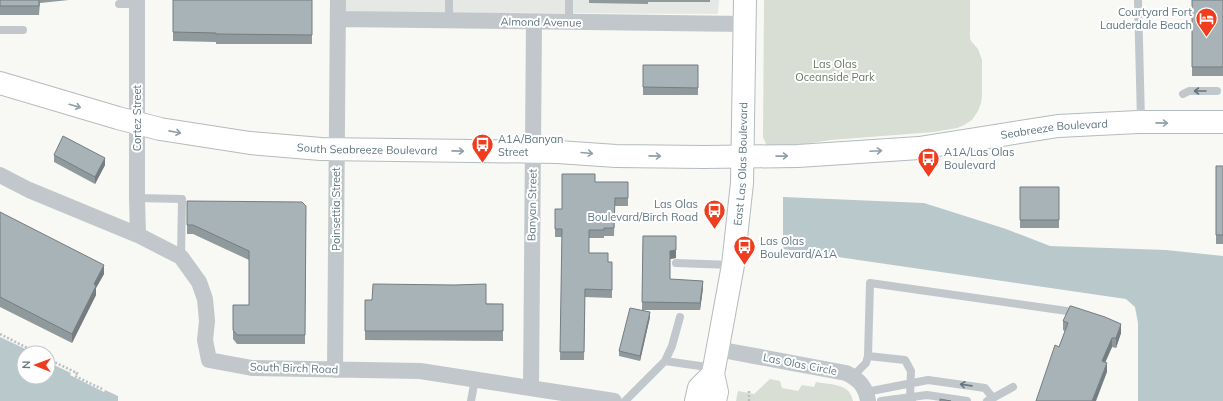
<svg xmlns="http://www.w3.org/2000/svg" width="1223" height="401" viewBox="0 0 1223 401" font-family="Mulish,sans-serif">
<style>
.built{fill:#e6e8e6}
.green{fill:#d8ded4}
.water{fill:#b9c8cb}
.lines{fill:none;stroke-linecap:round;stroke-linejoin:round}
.primary-casing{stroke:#b4bbbe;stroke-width:24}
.path{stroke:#bbbfc1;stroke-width:2.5;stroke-dasharray:2 2;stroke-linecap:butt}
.lane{stroke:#c1c7ca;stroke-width:8}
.street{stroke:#c1c7ca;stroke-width:16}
.primary{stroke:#fff;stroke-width:22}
.wall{fill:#909a9d}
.shaded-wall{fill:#757d80}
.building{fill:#a7b3b7;stroke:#757d80}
.oneway{stroke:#617782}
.oneway2{stroke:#90a0a8}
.labels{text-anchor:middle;stroke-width:4;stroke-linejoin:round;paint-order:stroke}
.poi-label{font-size:11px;fill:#617782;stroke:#fff;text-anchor:start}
.street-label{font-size:11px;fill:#617782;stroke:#fff}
.park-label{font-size:11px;fill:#677a60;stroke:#fff}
</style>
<rect width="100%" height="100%" fill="#f8f8f5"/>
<path class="built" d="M346 0H719L718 14 346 12Z"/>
<path class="green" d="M764 0H970V38L971 41 978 49 982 60V96L981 103 978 111 972 120 964 125 957 128 934 132 831 140 791 146H767L763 137Z
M770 379 780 381 782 388 798 391 802 385 814 387 816 382C831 385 850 383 853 401H736L738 391 754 394Z"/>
<path class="water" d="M783 197 924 203 1006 229 1050 246 1166 250 1223 256V401H1138V323L1135 307 1126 299 783 249Z
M0 337 34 353H24V377H48V360L52 362V364L71 373 70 375 104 392 105 390 118 396V401H0Z"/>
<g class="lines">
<defs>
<g id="primary">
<path id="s1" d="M0 83 118 118 160 129 250 143 321 149 558 152 616 156 704 157 798 156 919 148 1058 126 1138 122H1223"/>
<path d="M696 401 699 388 713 374"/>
<path id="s2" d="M715 401 717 392 713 374 733 265 742 183 745 0"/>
</g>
</defs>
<use href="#primary" class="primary-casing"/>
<path class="path" d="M0 334 37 353
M48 359 77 373 75 376 102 389
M749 401V391"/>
<path class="lane" d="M449 0V21
M1138 0 1141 121
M119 4H137
M569 22V0
M0 30H23
M1183 94 1189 91H1217
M137 198 182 199 181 257
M676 263 732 265
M665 361 714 368
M853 376 866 363 868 356
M866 392 928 380 985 388 993 398 987 401
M993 398 1013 387
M471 401 475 379
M625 401 665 361 672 346 680 317
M881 401 927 395 967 401
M912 401 910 397 911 371 905 360 868 356 870 283 1067 311"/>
<path class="street" d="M137 0V198L138 235
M338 19 745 24
M0 175 29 190 138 235 181 257 199 282 205 299 207 321 205 340 209 360 252 368 420 371 614 401
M717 349 846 373C859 379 866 387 868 401
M335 370 338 0
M531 388 534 22"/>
<use href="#primary" class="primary"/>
</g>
<path class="wall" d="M0 0H69L40 3 39 15H0Z
M173 0H312V44H216V42L173 41Z
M589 0H710V2H648V4L589 3Z
M1192 0H1223V76H1192Z
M643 65H698V95H643Z
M54 155 105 165 95 184 54 162Z
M1216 166H1223V244H1216Z
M595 182H628V206H615L614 236H604V238H589V253L608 262H612V298L585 297 584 360H560L562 237H555V209H562Z
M1020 187H1059V228H1020Z
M187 201 306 206 305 344H237L233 339V305H249V260L193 234H187Z
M0 212 104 274 96 288V295L72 343 0 307Z
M643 236 676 258 670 259V279L703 288 700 310H642Z
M365 300 503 304V341L365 340Z
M650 317 640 361 619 356V351Z
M1063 321 1121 333 1116 348 1112 347 1105 362 1107 372 1059 347 1065 331 1063 330Z"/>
<path class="shaded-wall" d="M105 158V165L95 184V177Z
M676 236V258L670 259V251Z
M104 265V274L96 288V295L72 343V334L94 284Z
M703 281V288L700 310V303Z
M650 312V317L640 361V356Z
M1121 324V333L1116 348V338Z
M1112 338V347L1102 370V361Z
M1107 363V372L1096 401H1092Z"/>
<path class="building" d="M0 0H39V6H0Z
M173 0H312V35L216 34V33L173 32Z
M1192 0H1223V67H1192Z
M643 65H698V88L643 87Z
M63 136 105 158 95 177 54 155Z
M1216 166H1223V235H1216Z
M562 174H595V182H628V198H615L614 228H604V230H589V253H608V262H612V290L585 289 584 352H560L562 229H555V209H562Z
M1020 187H1059V220H1020Z
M187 201 302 202 306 206 305 335H237L233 330V305H249V251L193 225H187Z
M0 212 104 265 94 284 96 286 72 334 0 297Z
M643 236H676V250L670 251V279L703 281 700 303 642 302Z
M373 284 454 285 486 284V304H503V331H365V300H372Z
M1070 306H1071L1105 317 1121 324 1116 338H1112L1102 361 1107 363 1092 401H1036L1055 345 1059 347 1068 323 1063 321Z
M630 308 650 312 640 356 619 351Z
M940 399 951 401H940Z"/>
<defs><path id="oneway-shaft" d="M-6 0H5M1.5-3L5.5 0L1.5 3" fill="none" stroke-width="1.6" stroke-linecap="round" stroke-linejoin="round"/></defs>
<g class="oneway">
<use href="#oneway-shaft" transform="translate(1200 91) rotate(-180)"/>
<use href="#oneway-shaft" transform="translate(966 385) rotate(-172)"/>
</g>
<g class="oneway2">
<use href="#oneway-shaft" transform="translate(75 106) rotate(16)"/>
<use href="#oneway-shaft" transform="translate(1162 123) rotate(1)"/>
<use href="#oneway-shaft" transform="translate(175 132) rotate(11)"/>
<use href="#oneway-shaft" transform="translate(458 151) rotate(1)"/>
<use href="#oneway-shaft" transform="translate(876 151) rotate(-3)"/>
<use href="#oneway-shaft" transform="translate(587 153) rotate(5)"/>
<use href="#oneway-shaft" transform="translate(655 156) rotate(1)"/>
<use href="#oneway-shaft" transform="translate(782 156) rotate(-1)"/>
</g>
<defs>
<symbol id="hotel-pin" viewBox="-11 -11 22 30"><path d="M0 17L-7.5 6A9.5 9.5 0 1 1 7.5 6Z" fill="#ef3d1e" stroke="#fff"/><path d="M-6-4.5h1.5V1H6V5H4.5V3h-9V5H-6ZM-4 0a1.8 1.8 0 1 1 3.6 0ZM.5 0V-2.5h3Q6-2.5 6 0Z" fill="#fff"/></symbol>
<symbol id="bus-pin" viewBox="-11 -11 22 30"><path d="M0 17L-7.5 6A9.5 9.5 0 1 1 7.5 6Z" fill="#ef3d1e" stroke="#fff"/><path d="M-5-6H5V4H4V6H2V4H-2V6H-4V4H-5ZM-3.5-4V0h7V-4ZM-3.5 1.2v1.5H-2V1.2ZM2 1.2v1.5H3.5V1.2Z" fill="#fff"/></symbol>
</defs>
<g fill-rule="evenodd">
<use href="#hotel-pin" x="1194" y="6" width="25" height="34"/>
<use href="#bus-pin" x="470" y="132" width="25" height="34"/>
<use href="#bus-pin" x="916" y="146" width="25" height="34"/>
<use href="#bus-pin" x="702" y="198" width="25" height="34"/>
<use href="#bus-pin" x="732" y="234" width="25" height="34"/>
</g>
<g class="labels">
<g class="poi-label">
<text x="1192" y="16" text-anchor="end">Courtyard Fort<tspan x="1192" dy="13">Lauderdale Beach</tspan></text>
<text x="498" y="143">A1A/Banyan<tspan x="498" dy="13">Street</tspan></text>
<text x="944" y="156">A1A/Las Olas<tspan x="944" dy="13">Boulevard</tspan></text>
<text x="698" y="208" text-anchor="end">Las Olas<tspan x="698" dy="13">Boulevard/Birch Road</tspan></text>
<text x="760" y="245">Las Olas<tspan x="760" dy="13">Boulevard/A1A</tspan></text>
</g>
<g class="street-label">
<text transform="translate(541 22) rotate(1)" y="4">Almond Avenue</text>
<text transform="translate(137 118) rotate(-90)" y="4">Cortez Street</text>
<text dy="4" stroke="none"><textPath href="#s1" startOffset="1064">Seabreeze Boulevard</textPath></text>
<text dy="4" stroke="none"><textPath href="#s1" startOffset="375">South Seabreeze Boulevard</textPath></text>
<text dy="4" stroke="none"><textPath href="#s2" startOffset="240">East Las Olas Boulevard</textPath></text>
<text transform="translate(532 205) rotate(-89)" y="4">Banyan Street</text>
<text transform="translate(336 209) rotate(-90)" y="4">Poinsettia Street</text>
<text transform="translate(800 364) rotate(11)" y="4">Las Olas Circle</text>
<text transform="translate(294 368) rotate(2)" y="4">South Birch Road</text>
</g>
<g class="park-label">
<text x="835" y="68">Las Olas<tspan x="835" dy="13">Oceanside Park</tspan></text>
</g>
</g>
<g transform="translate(36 365) rotate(271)"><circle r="19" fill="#ffffff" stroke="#c0c9cd"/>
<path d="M0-3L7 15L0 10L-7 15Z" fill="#ef3d1e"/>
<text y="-6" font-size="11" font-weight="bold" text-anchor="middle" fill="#617782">N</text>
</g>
</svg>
